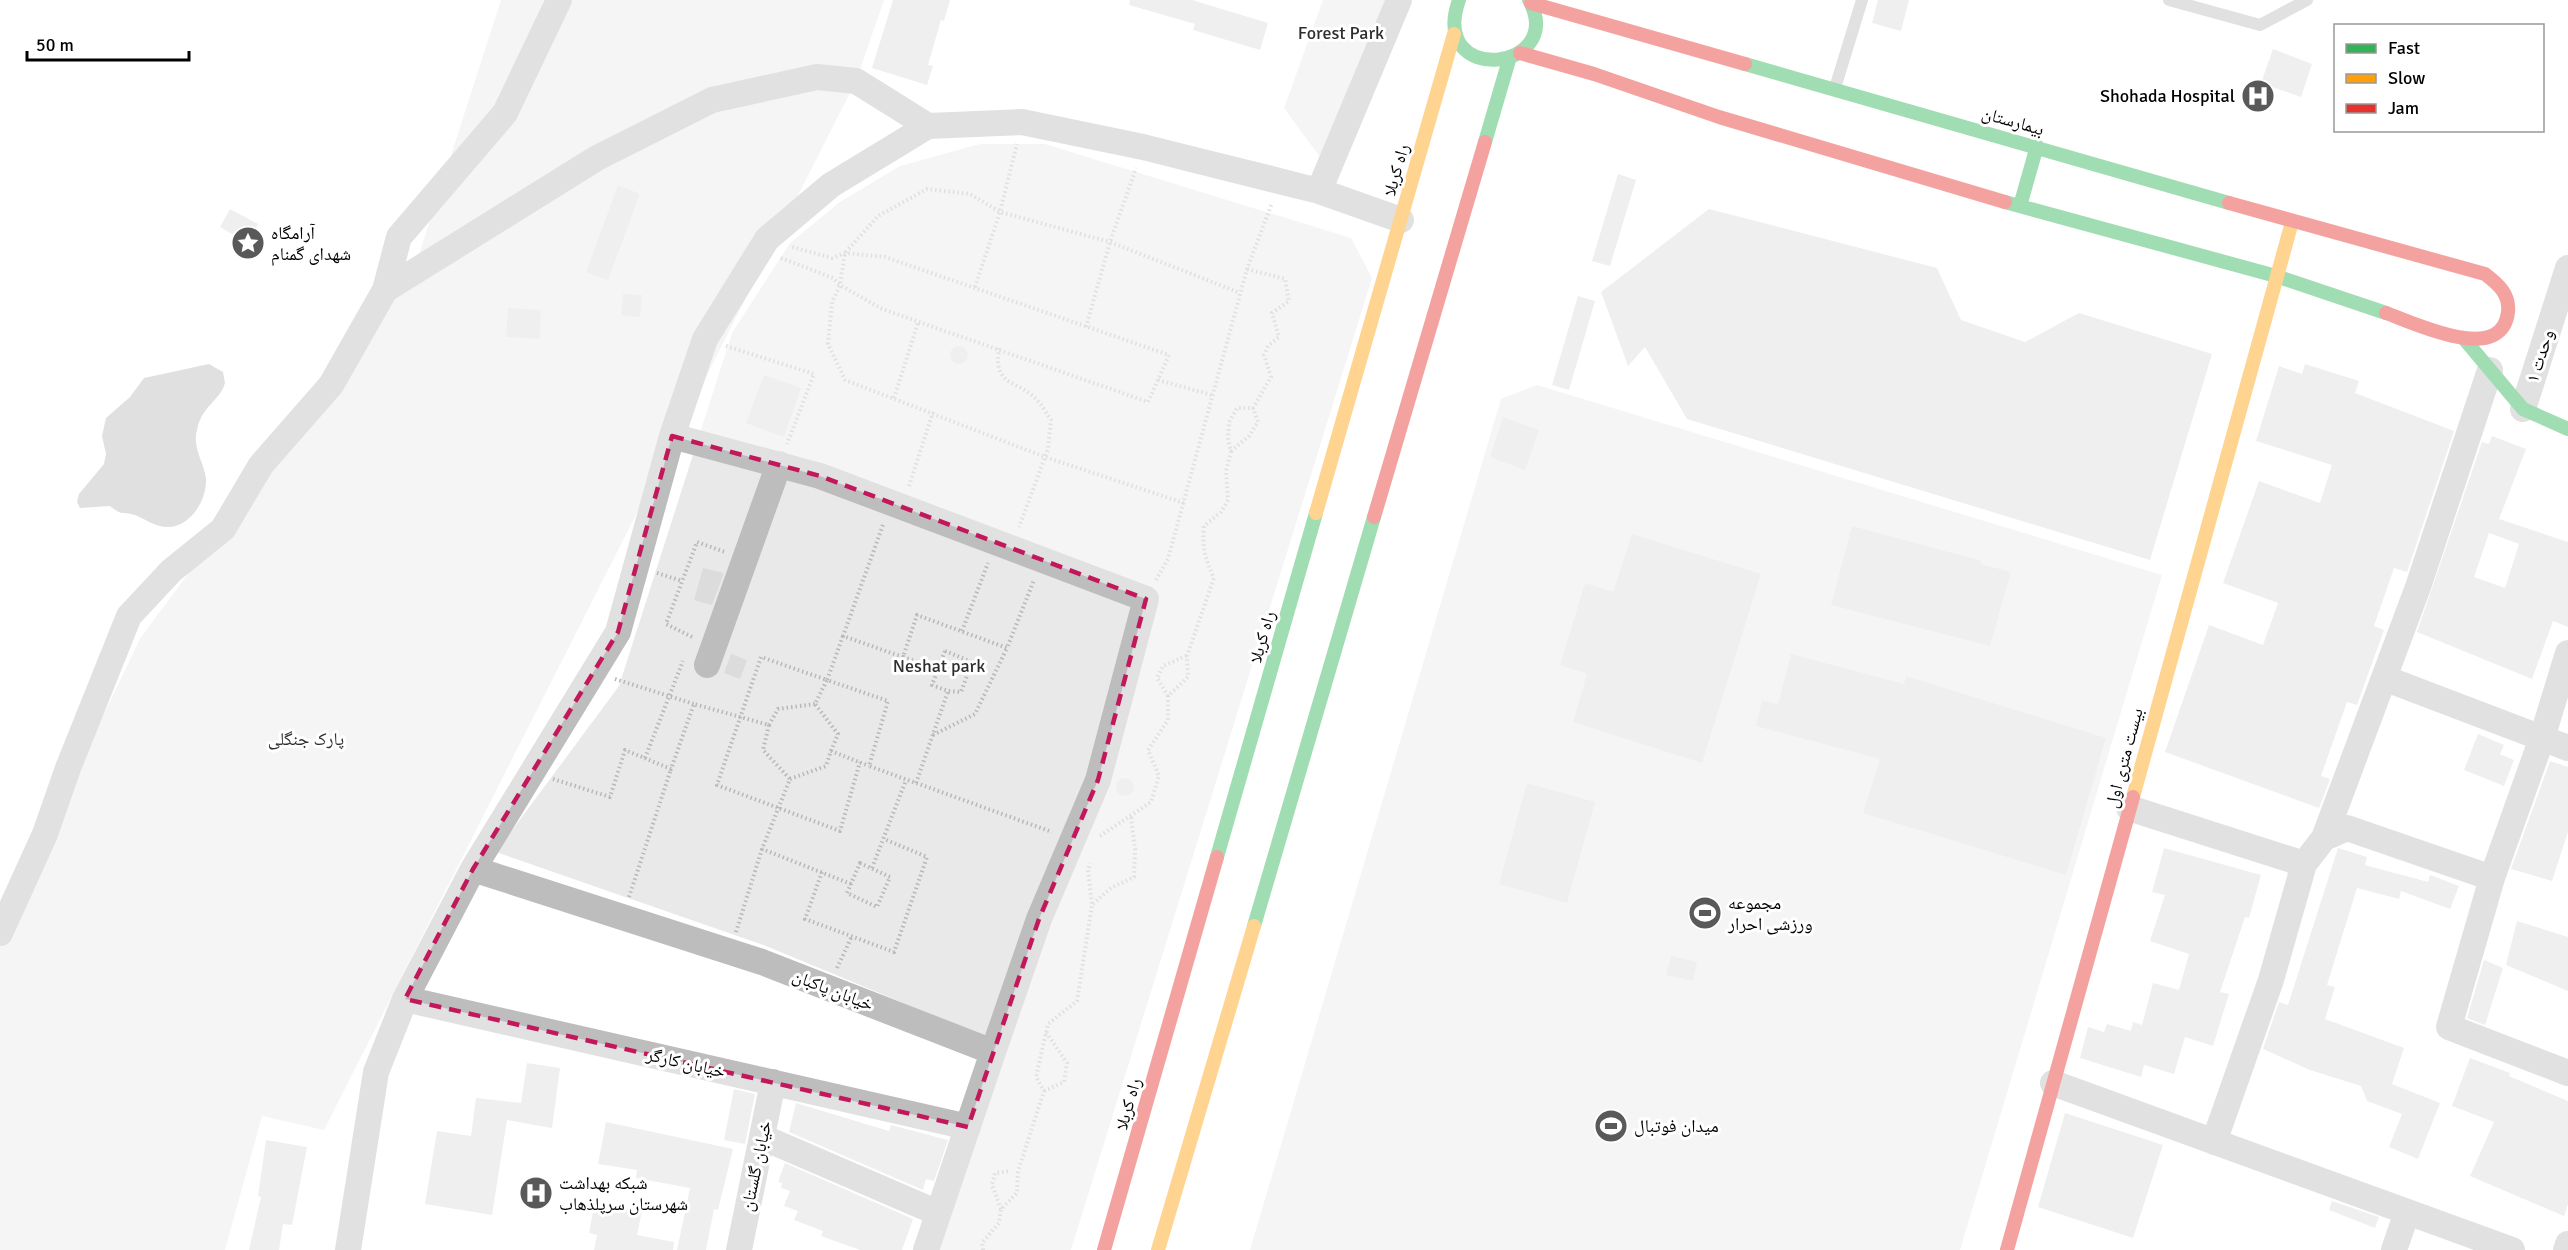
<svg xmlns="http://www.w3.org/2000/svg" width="2568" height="1250" viewBox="0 0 2568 1250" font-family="Signika,'Noto Naskh Arabic',sans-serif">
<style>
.green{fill:#e9e9e9}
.water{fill:#bbb}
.building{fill:#dcdcdc;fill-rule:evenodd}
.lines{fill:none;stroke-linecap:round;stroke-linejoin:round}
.path{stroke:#b8b8b8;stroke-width:4;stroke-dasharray:1.5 3;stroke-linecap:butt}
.lane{stroke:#bdbdbd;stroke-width:12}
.street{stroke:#bdbdbd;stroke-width:26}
.fast{stroke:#30b455;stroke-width:14}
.slow{stroke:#ff9f0a;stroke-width:14}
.jam{stroke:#e5322d;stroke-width:14}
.marked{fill:none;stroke:#c2185b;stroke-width:4.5;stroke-dasharray:12 8;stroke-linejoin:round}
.labels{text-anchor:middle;stroke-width:6;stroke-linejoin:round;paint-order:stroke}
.park-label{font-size:18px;fill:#2e2e2e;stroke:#fff}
.poi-label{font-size:18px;fill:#000;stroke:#fff;text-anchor:start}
.street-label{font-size:18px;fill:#000;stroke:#fff}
</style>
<rect width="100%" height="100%" fill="#fff"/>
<path class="green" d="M501 0H884L856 81 324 1130 262 1116 225 1250H0V947L10 908 141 637 413 273Z
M1323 0H1385L1320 157 1284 108Z
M980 144H1045L1351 238 1372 278 1071 1250H939L1007 1046 766 946 496 852 619 686 732 333 790 243 840 202 900 166Z
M1537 385 2162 575 1960 1250H1250L1501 399Z"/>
<path class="water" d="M209 364 223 372 225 383C220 401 202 405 197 430 192 448 204 462 206 479 207 501 189 529 165 527 154 526 145 519 135 515 122 511 124 517 110 506L80 508 77 502 79 494 104 464 106 454 102 436 106 418 130 397 144 378Z"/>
<path class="building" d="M893 0H950L944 21 941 20 928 65 933 66 927 85 872 68Z
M1130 0H1192L1268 23 1260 50 1193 30 1195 24 1129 5Z
M1878 0H1909L1901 31 1872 23Z
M2273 49 2312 64 2301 97 2261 83Z
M1618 174 1636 180 1610 266 1592 261Z
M618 185 640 194 608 280 586 272Z
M230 209 258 224 248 243 220 227Z
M1709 209 1937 268 1961 320 2025 342 2079 313 2212 354 2150 560 1687 419 1645 347 1628 366 1601 292Z
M623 294 642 295 640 317 621 315Z
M1578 296 1595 301 1569 390 1552 385Z
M508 308 541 310 540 339 506 337Z
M950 355a9 9 0 1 1 18 0a9 9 0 1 1-18 0Z
M2305 364 2359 381 2355 393 2454 431 2407 572 2394 568 2374 626 2384 630 2357 705 2347 702 2321 776 2330 779 2319 808 2165 752 2209 625 2263 645 2278 603 2223 583 2259 481 2320 503 2332 465 2256 441 2279 366 2302 374Z
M764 375 801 388 784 437 746 423Z
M1503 417 1539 430 1525 470 1490 457Z
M2492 436 2526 449 2499 519 2568 542V627L2553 621 2532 679 2417 632 2482 442 2489 444ZM2489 533 2519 544 2505 588 2474 577Z
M1852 526 1982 561 1981 564 2011 572 1990 646 1831 605Z
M1632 534 1761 574 1702 763 1573 722 1587 674 1560 665 1585 583 1613 592Z
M703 568 724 573 712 605 694 600Z
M731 654 747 660 740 679 724 673Z
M1791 654 1904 684 1906 676 2106 738 2066 875 1863 813 1880 759 1756 726 1762 700 1778 704Z
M2478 734 2504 745 2500 754 2514 760 2504 786 2464 770Z
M2550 761 2568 767V832L2552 881 2511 869Z
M1116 787a9 9 0 1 1 18 0a9 9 0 1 1-18 0Z
M1527 783 1595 802 1567 903 1499 884Z
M2164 848 2261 875 2249 918 2245 917 2220 992 2229 994 2213 1046 2185 1037 2174 1074 2144 1065 2141 1077 2080 1058 2088 1027 2104 1032 2107 1024 2131 1031 2133 1022 2142 1025 2153 983 2179 990 2189 954 2150 941 2165 895 2152 892Z
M2338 848 2367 857 2365 865 2428 882 2430 875 2459 886 2450 909 2401 891 2399 899 2357 888 2327 985 2335 987 2325 1019 2404 1048 2392 1084 2440 1103 2418 1159 2389 1147 2402 1114 2367 1101 2361 1086 2310 1070 2263 1049 2279 1002 2288 1005Z
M2517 921 2568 937V991L2506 965Z
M1671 956 1697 962 1693 981 1666 975Z
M2484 960 2503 968 2485 1025 2467 1018Z
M2470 1058 2510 1073 2509 1076 2568 1101V1204L2564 1216 2470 1176 2494 1122 2452 1106Z
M527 1063 560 1068 552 1128 507 1120 492 1215 425 1204 437 1131 471 1136 476 1098 521 1103Z
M734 1089 755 1094 745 1144 724 1140Z
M796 1103 889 1131 891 1125 948 1140 934 1181 926 1179 923 1190 789 1132Z
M2065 1113 2163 1145 2133 1238 2038 1207Z
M606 1122 733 1149 718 1210 714 1209 706 1250H677L690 1188 636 1178 637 1170 598 1164Z
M266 1140 307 1147 292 1225 283 1224 279 1250H249L261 1197 258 1196Z
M785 1163 913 1219 902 1250H860L821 1236 823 1231 794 1220 798 1211 784 1206 790 1191 781 1188 782 1183 778 1182Z
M595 1201 642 1211 637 1235 674 1242 673 1250H594L597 1235 589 1233Z
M2332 1201 2379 1217 2375 1228 2329 1210Z"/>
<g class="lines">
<path class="path" d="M781 258 833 278 840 285 882 309 1148 402 1169 355 885 257 845 253 832 258 792 247
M975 287 1000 212 1017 144
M1086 327 1110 242 1136 168
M726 346 814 374 787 444
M999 348C993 386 1016 380 1034 397 1041 403 1046 413 1051 420L1048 449 1019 527
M1158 380 1212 395
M894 398 918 323
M1231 451 1249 436 1258 422 1253 408
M909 486 933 412
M1184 503 1045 457 845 380 828 344 832 302 840 285 845 253 878 216 927 189 970 194 1000 212 1110 242 1240 293
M883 525 843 636 903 657 917 615 1007 648 1034 580
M657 573 682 581
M1156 580 1168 559 1247 269 1272 203
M962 631 988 563
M843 636 827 680 888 701 869 766 1052 832
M692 637 666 624 697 542 725 552
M945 651 972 662 961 692 948 691 932 685Z
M903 657 938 669
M615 679 694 704
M1168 696 1157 678 1163 666 1186 656
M769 725 778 709 815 704
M933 735 975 714 1007 648
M831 751 838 734 815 704 827 680 761 657 717 785 840 831 860 762
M645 758 683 661
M553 779 610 797 625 750 671 769 694 704 769 725 763 750 790 779
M916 783 948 691
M1100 836 1151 802 1159 776 1148 750 1168 720V696L1188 677 1187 656 1214 578C1205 559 1202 547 1204 526L1221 512 1228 500 1226 471 1231 451 1228 440 1229 422 1237 408H1253L1271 377 1264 355 1268 346 1279 337 1272 313 1289 301 1285 279 1247 269
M860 863 890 877 877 907 847 893Z
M872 868 906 780
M822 872 805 919 894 952 927 857 884 839
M851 884 762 849 790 779 826 766 831 751 869 766
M629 897 671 769
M1093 904 1111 888 1134 877 1135 849 1131 817
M736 932 762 849
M837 968 852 936
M1044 1091 1064 1082 1067 1063 1046 1032
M1001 1209 992 1185 995 1173 1010 1171
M983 1250 982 1243 999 1223 1001 1209 1017 1193 1018 1171 1044 1091 1036 1077 1048 1024 1077 1001 1092 905 1088 870 1090 863"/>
<path class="lane" d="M2169 0 2260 25 2307 0
M1835 88 1862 0"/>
<path class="street" d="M1319 191 1399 0
M385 290 399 237 505 113 559 0
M2523 409 2568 268
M672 436 820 476 1146 599 1098 780 1039 919 993 1052
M707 665 779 464
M2384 678 2568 748
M2129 808 2304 864
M2324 838 2418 587 2490 370
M473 869 762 962 993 1052 926 1250
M2492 878 2542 738 2568 653
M0 933 45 834 68 768 129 616 171 571 223 529 261 465 331 385 385 290 597 158 712 100 817 77 856 81 928 126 1022 122 1143 147 1319 191 1401 220
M405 999 968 1127
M2053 1083 2512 1250
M762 1137 938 1213
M2214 1142 2271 980 2304 864 2324 838 2347 828 2492 878 2449 1027 2568 1073
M348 1250 376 1072 405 999 473 869 618 632 672 436 705 339 767 239 831 185 928 126
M739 1250 773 1082
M2394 1250 2407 1212
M2566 1250 2568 1244"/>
<path class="fast" d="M1459 0C1428 88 1568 71 1529 0
M1745 64 2229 203
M1485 142 1509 60
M2005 202 2276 276 2386 313
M2020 206 2037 146
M2465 340 2523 409 2568 429
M1217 857 1316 513
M1254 926 1374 517"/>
<path class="slow" d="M1316 513 1454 34
M2133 797 2292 222
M1158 1250 1254 926"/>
<path class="jam" d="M1531 3 1745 64
M1520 53 1594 74 1719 117 2005 202
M2229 203 2485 274C2498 284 2510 294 2508 312 2502 366 2414 323 2386 313
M1374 517 1485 142
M1104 1250 1217 857
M2007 1250 2133 797"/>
</g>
<path d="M0 0H2568V1250H0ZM672 436 820 476 1146 599 1098 780 1039 919 968 1127 405 999 473 869 618 632Z" fill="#fff" fill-opacity=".55" fill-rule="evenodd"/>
<path class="marked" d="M672 436 820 476 1146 599 1098 780 1039 919 968 1127 405 999 473 869 618 632Z"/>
<defs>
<symbol id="hospital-disc" viewBox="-11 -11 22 22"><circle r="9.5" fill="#595959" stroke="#fff"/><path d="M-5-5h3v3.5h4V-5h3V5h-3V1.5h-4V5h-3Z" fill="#fff"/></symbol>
<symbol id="sight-disc" viewBox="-11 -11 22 22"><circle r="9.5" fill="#595959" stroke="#fff"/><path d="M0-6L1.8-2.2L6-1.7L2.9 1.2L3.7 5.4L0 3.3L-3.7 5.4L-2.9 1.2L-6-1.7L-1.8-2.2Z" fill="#fff"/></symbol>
<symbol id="stadium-disc" viewBox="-11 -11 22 22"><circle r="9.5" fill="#595959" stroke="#fff"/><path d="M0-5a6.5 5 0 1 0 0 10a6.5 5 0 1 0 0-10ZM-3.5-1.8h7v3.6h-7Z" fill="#fff"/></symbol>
</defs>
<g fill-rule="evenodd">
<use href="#hospital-disc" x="2239" y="77" width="38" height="38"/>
<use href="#sight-disc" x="229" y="224" width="38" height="38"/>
<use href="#stadium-disc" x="1686" y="894" width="38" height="38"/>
<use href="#stadium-disc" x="1592" y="1107" width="38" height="38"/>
<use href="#hospital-disc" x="517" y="1174" width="38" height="38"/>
</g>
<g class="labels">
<g class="park-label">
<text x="1341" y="39">Forest Park</text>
<text x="939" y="672">Neshat park</text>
<text x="306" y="745">پارک جنگلی</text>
</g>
<g class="poi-label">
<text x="2235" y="102" text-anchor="end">Shohada Hospital</text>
<text x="271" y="239">آرامگاه<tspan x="271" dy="21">شهدای گمنام</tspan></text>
<text x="1728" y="909">مجموعه<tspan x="1728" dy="21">ورزشی احرار</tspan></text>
<text x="1634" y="1132">میدان فوتبال</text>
<text x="559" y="1189">شبکه بهداشت<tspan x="559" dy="21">شهرستان سرپلذهاب</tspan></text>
</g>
<g class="street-label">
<text transform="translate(2013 121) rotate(16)" y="6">بیمارستان</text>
<text transform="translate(1396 170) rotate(-74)" y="6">راه کربلا</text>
<text transform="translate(2540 356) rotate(-72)" y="6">وحدت ۱</text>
<text transform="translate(1262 637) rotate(-74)" y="6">راه کربلا</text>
<text transform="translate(2124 758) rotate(-75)" y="6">بیست متری اول</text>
<text transform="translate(833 990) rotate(21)" y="6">خیابان پاکبان</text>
<text transform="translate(686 1063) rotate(13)" y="6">خیابان کارگر</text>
<text transform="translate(1128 1104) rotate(-74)" y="6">راه کربلا</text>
<text transform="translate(756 1166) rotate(-78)" y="6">خیابان گلستان</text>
</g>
</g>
<rect x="2334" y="24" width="210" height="108" fill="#ffffff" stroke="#999999" stroke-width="1.5"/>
<rect x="2346" y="44" width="30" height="9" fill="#30b455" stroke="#999999" stroke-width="1.5"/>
<text x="2388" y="54" font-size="18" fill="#000000">Fast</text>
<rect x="2346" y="74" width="30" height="9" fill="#ff9f0a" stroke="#999999" stroke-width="1.5"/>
<text x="2388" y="84" font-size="18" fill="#000000">Slow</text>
<rect x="2346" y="104" width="30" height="9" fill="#e5322d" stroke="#999999" stroke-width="1.5"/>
<text x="2388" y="114" font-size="18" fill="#000000">Jam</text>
<path d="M27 51v9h162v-9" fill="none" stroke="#000000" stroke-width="3"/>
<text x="36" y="51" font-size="18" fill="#000000" stroke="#ffffff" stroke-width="4.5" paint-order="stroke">50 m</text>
</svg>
